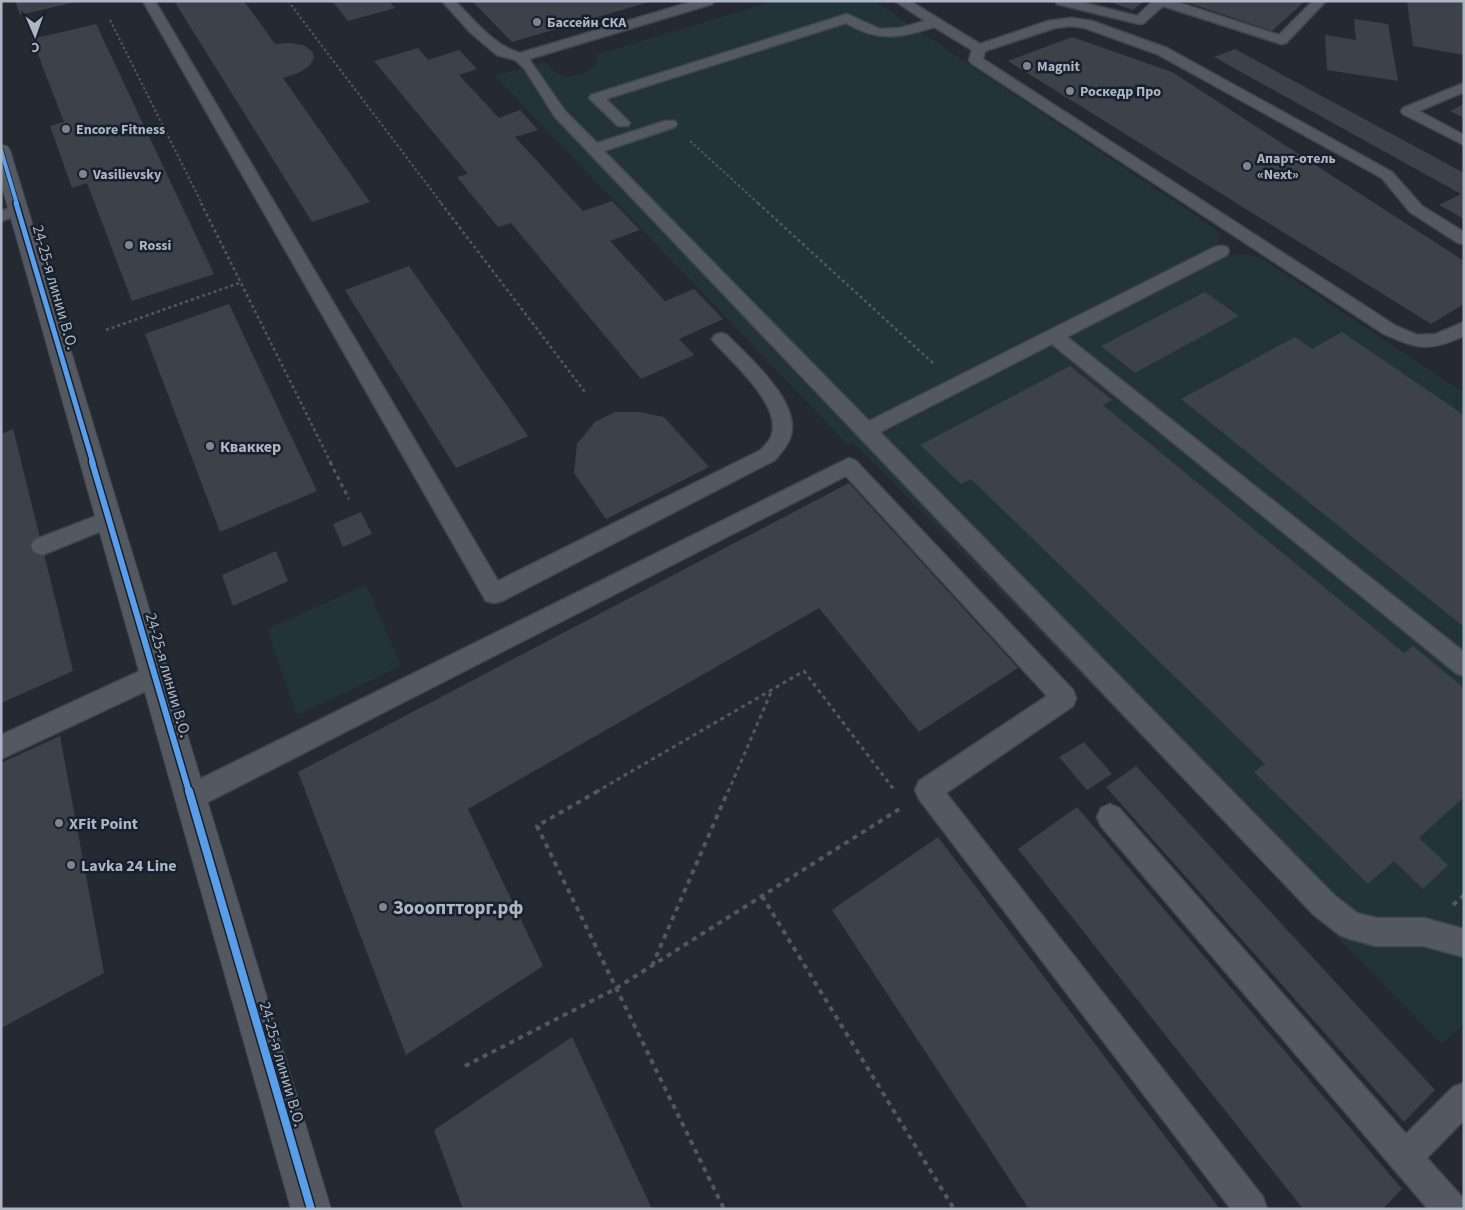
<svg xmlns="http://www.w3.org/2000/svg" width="1465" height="1210" viewBox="0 0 1465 1210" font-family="'Source Sans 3',sans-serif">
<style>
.green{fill:#223438}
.building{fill:#3d4149}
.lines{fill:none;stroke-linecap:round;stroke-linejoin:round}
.lane-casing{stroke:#42464d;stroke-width:3}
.street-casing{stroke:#42464d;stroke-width:2}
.path-far3{stroke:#52585e;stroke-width:2;stroke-dasharray:2.5 2.5;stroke-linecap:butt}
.path-far2{stroke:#52585e;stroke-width:2.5;stroke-dasharray:3 3;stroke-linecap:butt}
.path-far1{stroke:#52585e;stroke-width:3;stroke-dasharray:4 4;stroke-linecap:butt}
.path{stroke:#52585e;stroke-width:4;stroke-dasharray:5 5;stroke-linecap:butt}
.lane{fill:#545961;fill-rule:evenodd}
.street{fill:#545961;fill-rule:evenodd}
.cycleway-far3-casing{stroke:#18202d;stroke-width:5.5}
.cycleway-far2-casing{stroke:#18202d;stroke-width:8}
.cycleway-far1-casing{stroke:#18202d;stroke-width:9}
.cycleway-casing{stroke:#18202d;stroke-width:11}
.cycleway-far3{stroke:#5a9eea;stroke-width:4}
.cycleway-far2{stroke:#5a9eea;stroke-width:5}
.cycleway-far1{stroke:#5a9eea;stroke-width:6}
.cycleway{stroke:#5a9eea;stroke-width:8}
.poi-dot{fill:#7d8592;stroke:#18202d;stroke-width:2}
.labels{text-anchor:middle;stroke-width:5;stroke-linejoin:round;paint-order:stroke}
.far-poi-label{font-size:14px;font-weight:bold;fill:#adb6c5;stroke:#18202d;text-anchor:start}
.street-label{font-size:16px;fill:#adb6c5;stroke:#18202d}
.poi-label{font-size:16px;font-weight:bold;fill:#adb6c5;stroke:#18202d;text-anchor:start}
.near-poi-label{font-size:19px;font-weight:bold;fill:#adb6c5;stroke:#18202d;text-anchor:start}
</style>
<rect width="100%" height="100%" fill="#252a32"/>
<path class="green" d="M775 1H874L1217 230 1220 237 1219 243 1214 247 1228 256C1241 252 1251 254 1264 260L1464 393V1023L1442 1044 854 443 849 446 495 76 545 62C549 65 555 73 561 75 573 79 590 72 598 62L595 55Z
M366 585 401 666 297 715 267 629Z"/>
<path class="building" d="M15 1H75V2L20 15Z
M174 1H244L275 44 290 43 303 45 312 51 314 58 309 66 298 73 283 78 370 202 312 222Z
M332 1H389L395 8 348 21Z
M472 1H649V2L512 42Z
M1107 1H1144L1133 10Z
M1183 1H1305L1272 31Z
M1407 1H1464V55L1413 46Z
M1354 19 1388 24 1398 81 1327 70 1325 35 1356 40Z
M96 24 214 274 132 301 87 183 72 188 50 126 64 122 32 39Z
M1072 37 1172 72 1464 261V304L1431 324 1008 61Z
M418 48 428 60 459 50 477 69 459 75 499 118 520 110 538 130 515 137 583 211 612 201 640 230 610 241 665 301 694 289 723 319 679 339 694 355 641 379 511 223 498 227 457 177 468 174 374 61Z
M1235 49 1464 173V219L1439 205 1461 194 1214 57Z
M1464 104V118L1450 111Z
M409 266 528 436 456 468 345 290Z
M1205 292 1239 316 1135 373 1101 346Z
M229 304 317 491 220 532 145 334Z
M1342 332 1464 415V627L1181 399 1295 337 1312 349Z
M1070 366 1112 400 1103 405 1404 653 1413 646 1464 688V797L1419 838 1448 865 1423 889 1394 861 1368 884 1254 772 1265 764 971 479 961 484 920 445Z
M615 412H640L664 417 709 467 606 519 574 473 577 444 595 422Z
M13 429 73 671 1 703V434Z
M849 483 1018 668 919 732 819 608 468 809 543 966 406 1055 298 772Z
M361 512 372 534 343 547 333 524Z
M276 551 288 581 233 606 222 575Z
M60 736 104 973 1 1028V763Z
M1084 742 1112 774 1087 790 1059 757Z
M1136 766 1435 1090 1404 1122 1106 787Z
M1077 807 1402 1189 1383 1209H1303L1018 849Z
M938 837 1220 1209H1029L832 910Z
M572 1037 652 1209H463L434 1130Z"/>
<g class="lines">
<defs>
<path id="lane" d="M143 1H155L498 581 761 450C764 446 769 442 771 437 784 407 733 363 715 343L712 339 715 335 721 333 727 335C748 357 803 403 790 438 787 446 781 453 775 460L502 601 494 603 486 601Z
M442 1H455C474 20 494 46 520 53L694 1H714L712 4 529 59 565 111 597 143 665 121H675L677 124 675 127 604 151 869 421 1215 247 1221 246 1227 247 1229 251 1227 255 1067 337 1464 652V676L1456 673 1052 344 880 432 1334 895 1357 913 1376 918H1424L1464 929V957L1424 946H1376L1350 939 1340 935 1314 915 555 117 524 68 515 60 497 55 470 32Z
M895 1H910L980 44 1048 21 1071 18 1092 21 1167 48 1392 172 1422 206 1464 232V244L1458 243 1410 212 1382 178 1157 54 1085 28 1071 26 1055 28 985 51 983 59 1396 326 1417 335 1436 334 1464 322V336C1429 352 1418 349 1384 334L971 63 969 60 972 50 934 27C900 38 877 42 846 23L606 99 630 123 628 126H618L589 98 591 95 847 14 880 29 900 28 925 21Z
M1055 1H1077L1137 16 1153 1H1174L1279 35 1313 1H1326L1286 43 1281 44 1163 6 1144 23 1139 24 1057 4Z
M1464 83V92L1419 111 1464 135V145L1403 114 1401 111 1403 108Z
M19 205 25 207 27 210 25 213 1 221V211Z
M849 458 856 461 1073 690 1076 698 1073 706 946 793 1263 1197 1267 1209H1231L919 799 915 790 919 781 1047 696 846 476 200 806 191 810 182 806 178 797 182 788Z
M109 511 116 513 120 519 116 525 42 555 34 552 31 546 34 540Z
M155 664 163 667 167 675 163 683 1 759V735Z
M1110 804 1119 808 1406 1134 1453 1087 1464 1083V1120L1427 1158 1462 1197 1464 1209H1428L1101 826 1097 817 1101 808Z"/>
<path id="street" d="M1 145 7 146 10 150 331 1209H291L1 183Z"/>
</defs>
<use href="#lane" class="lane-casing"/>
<use href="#street" class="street-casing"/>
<path class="path-far3" d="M288 1 442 204
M110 20 202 204
M690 141 759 204"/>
<path class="path-far2" d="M201 203 331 463
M441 203 585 392
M758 203 934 364
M106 330 242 282"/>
<path class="path-far1" d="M330 462 349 499
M596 792 804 671 895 791
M728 792 772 690"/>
<path class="path" d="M598 791 537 826 724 1209
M762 896 954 1209
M1453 905 1464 895
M652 966 728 791
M465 1066 615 989 901 808"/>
<use href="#lane" class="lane"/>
<use href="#street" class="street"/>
<defs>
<path id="cycleway-far3" d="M1 150 17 204"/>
<path id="cycleway-far2" d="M16 203 93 463"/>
<path id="cycleway-far1" d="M92 462 189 792"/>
<path id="cycleway" d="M189 791 311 1209"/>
</defs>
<use href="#cycleway-far3" class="cycleway-far3-casing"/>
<use href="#cycleway-far2" class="cycleway-far2-casing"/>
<use href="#cycleway-far1" class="cycleway-far1-casing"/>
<use href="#cycleway" class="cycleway-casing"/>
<use href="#cycleway-far3" class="cycleway-far3"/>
<use href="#cycleway-far2" class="cycleway-far2"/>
<use href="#cycleway-far1" class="cycleway-far1"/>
<use href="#cycleway" class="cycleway"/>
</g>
<g class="poi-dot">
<circle cx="537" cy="22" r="5"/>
<circle cx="1027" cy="66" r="5"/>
<circle cx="1070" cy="91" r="5"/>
<circle cx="66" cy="129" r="5"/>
<circle cx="1247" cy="166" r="5"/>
<circle cx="83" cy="174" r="5"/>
<circle cx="129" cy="245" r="5"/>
<circle cx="210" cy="446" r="5"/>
<circle cx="59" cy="823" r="5"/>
<circle cx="71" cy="865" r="5"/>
<circle cx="383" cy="907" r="5"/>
</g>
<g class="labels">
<g class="far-poi-label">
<text x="547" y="27">Бассейн СКА</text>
<text x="1037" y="71">Magnit</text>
<text x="1080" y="96">Роскедр Про</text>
<text x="76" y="134">Encore Fitness</text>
<text x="1257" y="163">Апарт-отель<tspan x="1257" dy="16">«Next»</tspan></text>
<text x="93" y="179">Vasilievsky</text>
<text x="139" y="250">Rossi</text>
</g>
<g class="street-label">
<text transform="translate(56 287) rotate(74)" y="6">24-25-я линии В.О.</text>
<text transform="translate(169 675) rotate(74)" y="6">24-25-я линии В.О.</text>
<text transform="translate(283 1064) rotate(74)" y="6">24-25-я линии В.О.</text>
</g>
<g class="poi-label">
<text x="220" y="452">Кваккер</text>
<text x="69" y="829">XFit Point</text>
<text x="81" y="871">Lavka 24 Line</text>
</g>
<g class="near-poi-label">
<text x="393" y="914">Зоооптторг.рф</text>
</g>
</g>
<rect width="1465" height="1210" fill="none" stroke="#adb6c5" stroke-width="5"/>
<g transform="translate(35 35) rotate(178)" stroke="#18202d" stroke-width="4" paint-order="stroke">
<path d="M0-4L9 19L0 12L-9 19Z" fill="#adb6c5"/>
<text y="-8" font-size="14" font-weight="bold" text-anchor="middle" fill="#adb6c5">С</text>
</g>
</svg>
